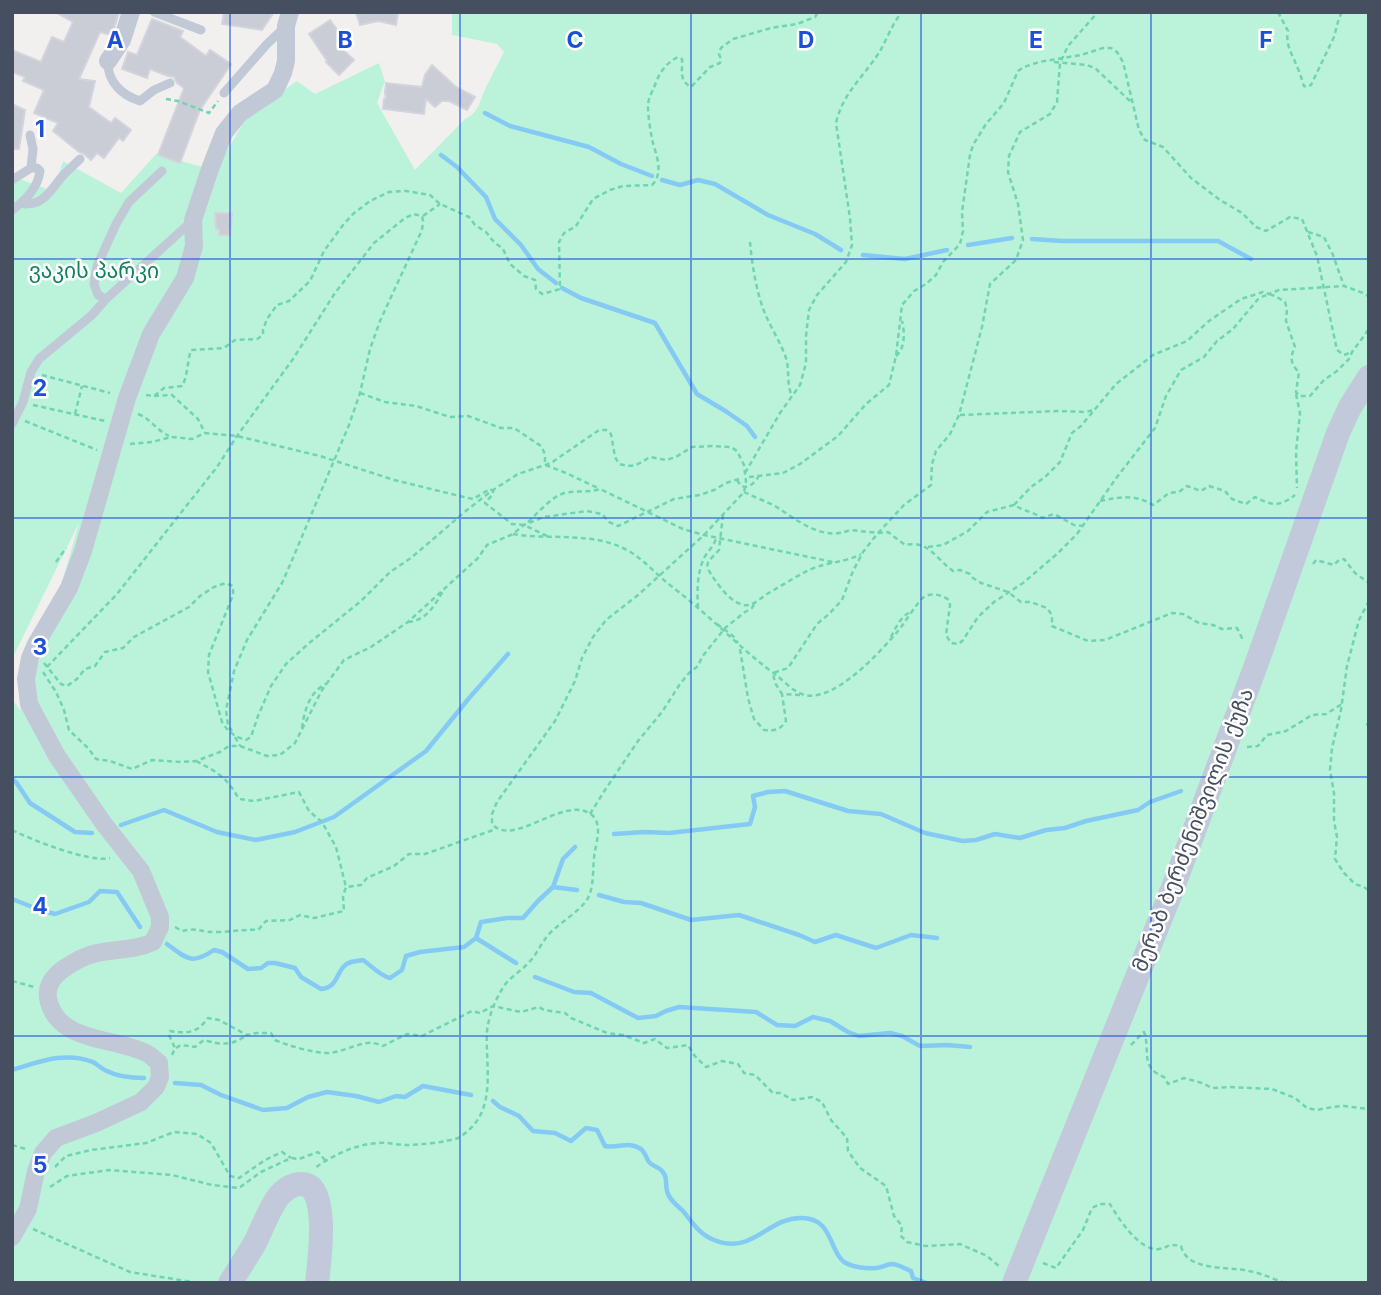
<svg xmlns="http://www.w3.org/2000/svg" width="1381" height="1295" viewBox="0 0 1381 1295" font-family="Inter,'Noto Sans Georgian',sans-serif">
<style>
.green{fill:#bbf3da}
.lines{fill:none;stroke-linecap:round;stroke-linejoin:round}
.stream{stroke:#84caf4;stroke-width:4.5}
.building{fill:#cbcdd6;stroke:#d3d4dc;stroke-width:2}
.path{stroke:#70d4b3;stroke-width:2.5;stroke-dasharray:5 3.5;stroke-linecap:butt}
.lane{stroke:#c2c9d6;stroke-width:9}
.street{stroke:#c2c9d6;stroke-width:18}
.secondary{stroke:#c1c9da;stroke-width:24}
.grid{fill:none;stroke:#1d4ed8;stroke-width:2;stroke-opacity:0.55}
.labels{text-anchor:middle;stroke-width:5;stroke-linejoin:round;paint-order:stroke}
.park-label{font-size:21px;fill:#0f825b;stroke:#fff}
.street-label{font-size:21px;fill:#464f5f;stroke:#fff}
.grid-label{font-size:23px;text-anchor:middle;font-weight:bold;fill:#1d4ed8;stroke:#fff;stroke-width:5;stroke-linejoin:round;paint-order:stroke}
</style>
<rect width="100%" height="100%" fill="#f2f0ef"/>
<path class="green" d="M452 12H1369V1283H12V699L20 710 41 656 79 523 12 659V181L17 178 53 191 63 161 121 193 156 154 210 169 218 166 248 115 297 81 315 94 379 63 385 81 377 103 415 170 465 119C479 113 480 100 486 87 492 75 498 64 504 52L497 44 452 35Z"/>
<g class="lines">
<path class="stream" d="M485 113 510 126 589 147 621 164 652 176
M441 155 457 167 486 197 495 219 521 245 538 269 556 283
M662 180 680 185 698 180 715 184 768 215 815 234 841 250
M1032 239 1062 241H1218L1251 259
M968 245 1012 238
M863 255 905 259 947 250
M562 288 581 298 655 323 697 394 727 412 747 426 755 437
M12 779 16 782 30 803 75 832 92 833
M121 825 164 810 217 832 256 840 295 832 334 817 426 751 470 697 508 654
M614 834 645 832 669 833 750 824 755 807 753 796 768 792 785 791 848 811 881 814 925 833 963 841 976 840 995 834 1020 838 1046 830 1065 828 1086 821 1138 810 1150 802 1181 791
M553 887 577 890
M599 895 624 902 641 903 691 920 739 915 799 935 815 942 836 935 876 948 911 935 937 938
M12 899 40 910 55 914 89 902 100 891 117 892 140 927
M476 938 516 963
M167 944C187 959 192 965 214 950L222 952 248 969 261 968 268 963H275L295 968 301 977 321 989C341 987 335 967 351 962 355 961 359 961 363 960 373 967 379 975 390 978L402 970 406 956 420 952 464 947 476 938 481 922 507 918H523L538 901 553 887 563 859 575 847
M535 977 574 992 591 993 638 1018 656 1016 666 1011 679 1007 756 1012 777 1025 795 1026 813 1017 830 1021 848 1032 859 1036 890 1033 902 1036 920 1046 947 1045 970 1047
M12 1070C39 1062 65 1051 93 1062 98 1065 102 1069 107 1071 118 1077 132 1078 144 1078
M175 1083 201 1085 221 1095 263 1110 287 1108 308 1097 327 1092 356 1096 379 1102 396 1096 405 1097 423 1086 471 1095
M493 1101 500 1107 519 1116 533 1131 555 1133 571 1141 586 1128 597 1130 605 1146C618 1149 627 1140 641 1149 645 1152 646 1158 649 1162 652 1166 659 1167 662 1171 668 1177 665 1183 667 1191 669 1200 677 1205 683 1211 692 1222 700 1235 714 1240 753 1256 768 1216 803 1218 833 1219 829 1251 844 1262 852 1267 866 1269 876 1268 881 1268 885 1265 891 1264 898 1264 904 1268 911 1271L913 1278 927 1283"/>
</g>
<path class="building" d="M55 12H119L112 35 100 32 79 79 95 81 89 107 111 123 115 118 131 130 123 141 119 138 104 158 97 153 91 160 84 154 79 152 53 131 58 123 34 113 44 90 23 81 25 77 12 72V50L41 62 52 37 64 42 73 22Z
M224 12H274L262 30 222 24Z
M356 12H398L396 25 378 21 360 25Z
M152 19 183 31 180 37 206 56 210 50 231 64 200 110 180 163 158 155 184 88 177 83 174 77 168 76 150 69 147 78 122 69 128 52 137 55Z
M330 20 344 39 337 44 354 60 339 75 326 62 327 61 309 34Z
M432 65 456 87 475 97 467 110 449 101H442L435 107 426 99 424 114 383 109 384 99 386 98 385 93 386 83 422 87 425 75Z
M12 104 25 110 19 149H12Z
M215 213H232L230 235H219V229H216Z"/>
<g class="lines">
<path class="path" d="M1278 12 1288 31C1285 46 1293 55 1298 69 1301 75 1302 81 1304 86L1307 87 1311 85 1334 37 1339 18 1342 12
M1054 62 1087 65 1095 68 1131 102
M166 99 178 101 209 113 218 101
M423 216 440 204
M1308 232 1324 237 1333 255 1344 286 1366 294 1369 298
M750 242C752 265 757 297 767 318 773 331 781 344 786 358 790 371 786 383 792 396
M896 356C905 349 905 332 902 321
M42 375 110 393
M360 393 385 402 416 406 450 417 468 416 501 428H514L541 446 545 454V465L566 473 600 489
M1296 394 1300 413 1296 452 1297 488
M146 395 154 396 164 388 182 386C188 376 187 362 191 350L224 348 235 340 257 339 263 335V330L267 319 277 305 289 301 310 281 324 251 343 225 353 214 370 201 389 192 406 191 430 195 440 204 469 217 475 225 486 232 494 242 503 249 510 264 524 276 535 280 536 289 542 294 560 289 559 242 564 233 576 226 593 199 610 190 623 186 652 185C665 172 655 153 652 139 650 128 648 116 648 106 648 99 652 92 655 85 659 73 666 63 678 57L682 59C683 70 678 80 691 87L710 67 720 63 721 59 719 54 721 48 733 39 771 28 797 24 815 17 818 12
M154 396 172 395 198 419 205 433
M33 405 105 421
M75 414 82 386
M138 414C151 419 155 429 169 436
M960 415 1058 411 1086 412 1093 410
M25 421 97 450
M130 444 152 442 171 437 192 439 205 433 237 436 320 456 394 480 464 497 473 499 490 489 493 491V494L485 503 512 524 524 525 547 536
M745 473 780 413 800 385 806 363V336L809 310 817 295 846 262 852 245 850 218 836 123C843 92 864 77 880 51 887 39 892 24 902 12
M749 477 783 473 800 464 838 436 866 404 889 385 896 356 902 305 914 291 926 284 936 275 943 262 960 244 963 231 962 212 970 155 973 145 986 124 1004 103 1018 71 1024 67 1039 62 1081 55 1103 48H1111L1117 52 1123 62 1139 130 1145 140 1163 147 1191 178 1220 200 1242 213 1256 227 1266 231 1290 217 1302 219 1317 256 1337 350 1344 355 1352 352
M737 480 741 486C749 489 754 483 759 476
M744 492C754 497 765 501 775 506 797 520 823 542 850 530L878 533 888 532 905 545C929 540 935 558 953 571L960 570 970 574 973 578 981 583 1008 592 1021 602H1031L1047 608 1052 615V626L1088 641 1105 640 1172 613 1183 614 1199 623 1213 625 1222 629 1237 628 1243 640
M1100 501C1121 497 1135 494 1153 505L1169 493 1179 492 1187 486 1201 491 1209 486 1225 491 1232 499 1246 504 1255 497C1273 506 1279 507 1295 495
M1014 505 1031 487 1045 477 1060 462 1072 433 1081 426 1116 384 1153 355 1187 341 1209 321 1241 299 1263 292 1269 294 1279 290 1344 286
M723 515 719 550C707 564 702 562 715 580 722 590 735 607 749 605 755 604 761 598 767 594 781 586 795 577 809 570 826 562 844 563 861 554
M528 522C537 514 553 495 565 493 577 490 588 493 600 489L683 529 704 535 833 562
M513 534C549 540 590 532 623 548 640 556 652 570 665 581 676 590 688 599 698 608 724 630 747 654 775 674 784 681 793 692 805 695 835 702 880 652 898 631 904 624 918 601 924 597 932 592 942 595 949 600L950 605 946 635 951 643 959 644 963 640 978 617 994 602 1023 583 1057 554 1077 534 1117 477 1155 428 1166 396 1181 370 1204 357 1217 341 1233 329 1259 298 1269 294 1275 296 1285 302 1287 309 1286 321 1295 347C1290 357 1290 364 1299 372L1296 392 1299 396H1310L1324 380 1337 371 1349 359 1352 352 1369 329
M928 547 943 545 961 535 968 531 987 512 1014 505C1024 511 1033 512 1042 518L1054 514 1074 525 1083 526
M56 562 66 548
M1313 564 1316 560 1334 565 1339 560 1344 559 1355 573 1369 583
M1369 601 1359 620 1347 666 1341 710 1332 748 1330 770 1334 793V821L1337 837 1335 859 1344 873 1355 884 1364 887 1369 891
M698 608C697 590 697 574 704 558 708 551 713 547 716 539
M408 622C426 621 435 605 443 591
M717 624 733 636 738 643
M891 637C896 627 902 614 913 611
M740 649 748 698 754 719 764 730C775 731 780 730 786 721L782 694
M44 663 61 684 67 686 77 679 85 669 95 666 105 652 123 648 134 637 189 607 200 596 214 587 226 583 233 586V595L209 655 208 672 222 722C228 732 235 737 246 740L251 737 258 716 271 686 286 664 308 644 361 601 390 572 411 558 467 510 490 492 518 474 551 463 599 430H606L611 434 615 457 619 464C634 468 637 465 650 457L666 460 676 457 692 447 712 446 731 447 737 451 744 465 746 482 744 492 704 535 638 595 606 620 593 637 582 658 575 681 555 721 497 802 492 814V824C514 849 565 793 592 815 602 824 597 840 595 851 592 866 595 884 588 898 581 911 559 923 549 934 542 942 538 952 531 960 523 970 511 976 504 986 495 1000 489 1015 487 1031 485 1062 496 1103 471 1128 468 1131 462 1136 458 1138 448 1142 417 1145 405 1145 396 1145 388 1142 379 1143 356 1144 333 1155 315 1168
M47 667 117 594 217 467 237 436 293 359 335 293 374 243 405 218 413 214 422 216 423 221 422 230 380 321 370 349 360 393 349 425 290 565 282 583 247 640 234 671 226 710 228 725 232 731
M43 672 56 692 64 710 69 730 88 748 96 759 110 761 132 769 152 760 181 762 196 761 220 752 229 746H240L267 756 280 755 295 743 322 690 344 660 371 647 408 622 478 558 487 545 513 534 524 525 544 517 587 511 602 514 609 522 618 526 674 499 700 495 714 490 726 483 742 478
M800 695 782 694 775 683 773 673 788 668 817 624 829 614 842 600 853 571 863 552 878 533 904 505 931 485 932 464 936 451 950 434 959 415 982 327 990 284 1016 260 1023 240 1018 204 1008 172 1009 156 1020 132 1050 114 1057 102 1060 63 1068 46 1098 12
M1366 724 1369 725
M302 728C304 712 309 692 326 684
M235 737 240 746
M1247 747 1258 746 1267 735 1286 731 1312 715 1326 714 1342 704
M196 761C219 773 226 777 239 799L254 801 299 792 309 811 322 822 336 847 346 887
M590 814 605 790 638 741 662 712 680 684 689 673 698 666 702 657 725 628 745 612 752 608 755 602
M12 830C32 840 90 863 110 858
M175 927 182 931C197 927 203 933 217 932 231 932 243 929 258 930L266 921 290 920 300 915 314 918 344 911 343 896 346 887 361 885 367 878 394 866 409 854H425L496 829
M12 981 34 987
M1131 1045 1144 1032C1151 1051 1139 1067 1164 1077L1168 1084 1184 1078 1202 1083 1212 1088 1229 1087 1272 1089 1295 1098 1307 1108 1317 1110 1332 1107 1344 1106 1369 1109
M176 1048 181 1045 195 1047 204 1040C222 1045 231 1046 247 1035
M172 1055 175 1048 169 1035 170 1031C188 1034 197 1033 208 1018L219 1020 247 1035 256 1033H271L275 1040C289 1046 314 1053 329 1053 342 1052 354 1045 367 1043 372 1042 378 1044 383 1046L407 1034 422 1036 472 1011 480 1013 493 1006 521 1012 539 1007 544 1010 565 1013 571 1018 607 1033 623 1035 644 1043 655 1039 667 1048 688 1045 694 1055 706 1067 722 1061 738 1064 744 1073 755 1075 773 1093H780L793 1100 812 1097 822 1102 831 1120 847 1138 848 1151 860 1168 886 1186 894 1216 902 1226 901 1236 907 1242 926 1246 960 1244 987 1256 1000 1267
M12 1145 26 1149
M55 1167 66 1156 91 1150 146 1143 174 1132 197 1134 211 1143 230 1176 239 1178 265 1160 282 1152 291 1158
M50 1187 67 1176 109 1170 172 1175 212 1185 239 1188 261 1172 291 1158 299 1159 318 1152 325 1160
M33 1229 130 1272 199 1283
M1043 1263 1056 1268 1083 1230 1092 1208 1100 1204H1110C1118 1218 1140 1252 1159 1249 1171 1247 1165 1243 1181 1246 1187 1272 1228 1266 1249 1271 1261 1273 1273 1279 1285 1283"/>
<path class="lane" d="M154 12 201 30
M108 61C107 81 121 95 140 101L154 90 170 83
M224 93 267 44 284 28
M12 180 31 168 33 149 30 135
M24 201 25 204C42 205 50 192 60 179 66 172 73 166 80 159
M12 210C26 200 38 188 40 171L37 168H31
M106 299 98 295 94 284 97 266 116 224 129 202 162 171
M12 424 23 402 31 372 39 359 92 315 106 299 192 221"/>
<path class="street" d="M108 61 122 40 131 12
M12 1237 28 1209 36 1171 43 1153 56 1138 96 1123 141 1102 156 1087 160 1077 159 1063C155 1060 151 1055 146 1053 115 1037 56 1043 48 998 45 978 65 967 80 959 103 947 130 953 153 942L160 927V917L141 871 104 824 57 756 29 704 26 679 30 658 36 644 69 588 83 551 127 398 151 334 185 278 194 246 193 220 210 169 224 133 240 113 275 90 283 73 286 61V26L290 12"/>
<path class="secondary" d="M230 1283C239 1269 248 1255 256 1241 263 1226 269 1210 278 1197 284 1190 291 1184 301 1184 331 1183 319 1264 317 1283
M1014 1283 1172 890 1256 665 1338 433 1350 407 1369 377"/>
</g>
<path class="grid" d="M230 12V1283M460 12V1283M691 12V1283M921 12V1283M1151 12V1283M12 259H1369M12 518H1369M12 777H1369M12 1036H1369"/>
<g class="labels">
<g class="park-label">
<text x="94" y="278">ვაკის პარკი</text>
</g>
<g class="street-label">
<text transform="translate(1193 830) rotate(-69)" y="7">მერაბ ბერძენიშვილის ქუჩა</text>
</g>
</g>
<g class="grid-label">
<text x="115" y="48">A</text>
<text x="345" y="48">B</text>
<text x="575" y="48">C</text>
<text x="806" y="48">D</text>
<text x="1036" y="48">E</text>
<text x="1266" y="48">F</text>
<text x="40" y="137">1</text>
<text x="40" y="396">2</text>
<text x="40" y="655">3</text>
<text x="40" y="914">4</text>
<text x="40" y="1173">5</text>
</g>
<rect width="1381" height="1295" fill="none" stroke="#464f5f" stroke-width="28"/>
</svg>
